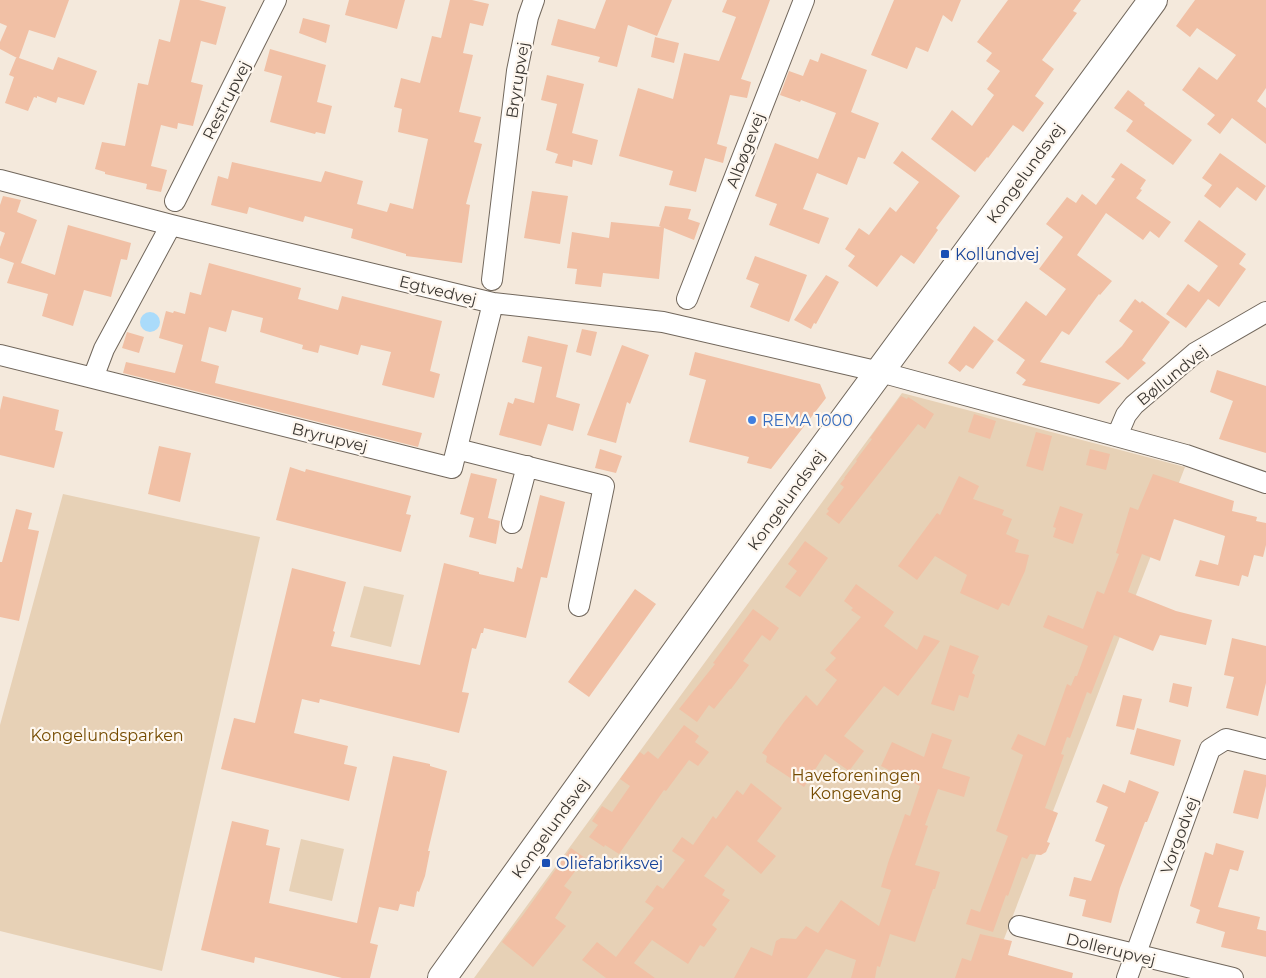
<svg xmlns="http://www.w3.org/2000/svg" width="1266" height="978" viewBox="0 0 1266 978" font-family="Montserrat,sans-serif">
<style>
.green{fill:#e7d1b6}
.water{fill:#aadbfa}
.building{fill:#f1c0a5}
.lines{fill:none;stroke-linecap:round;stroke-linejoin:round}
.street-casing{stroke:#71675c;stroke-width:22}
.secondary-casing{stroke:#71675c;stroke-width:30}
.street{stroke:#fff;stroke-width:20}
.secondary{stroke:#fff;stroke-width:28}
.transit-dot{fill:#1a4fb4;stroke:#fef7ef;stroke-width:2}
.shop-dot{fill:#3f7fe0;stroke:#fef7ef;stroke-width:2}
.labels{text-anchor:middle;stroke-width:4.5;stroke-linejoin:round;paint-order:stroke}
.street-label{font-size:16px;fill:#3b3732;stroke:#fef7ef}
.transit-label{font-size:16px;fill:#164399;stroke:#fef7ef;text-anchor:start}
.shop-label{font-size:16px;fill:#366cbe;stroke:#fef7ef;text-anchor:start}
.park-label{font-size:16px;fill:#754b00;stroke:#fef7ef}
</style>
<rect width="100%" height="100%" fill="#f4e9dc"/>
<path class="green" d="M902 393 1185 467 989 978H474Z
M63 494 260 537 162 971 0 931V725Z
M364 586 404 595 391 647 350 637Z
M301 839 344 849 332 901 289 891Z"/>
<path class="water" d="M140 322a10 10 0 1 1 20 0a10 10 0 1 1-20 0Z"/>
<path class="building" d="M0 0H69L55 38 29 30 19 58 53 70 58 57 97 71 84 105 58 97 56 103 37 96V98L34 97 28 111 5 103 14 77 9 75 16 58H17L0 49V42L7 26 0 23Z
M180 0H199L226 7 216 45 201 41 191 82 203 85 193 126 178 123 177 129 161 125 151 166 167 170 161 192 146 189 147 184 105 174V172L95 169 102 142 125 146 138 83 148 85 159 39 170 42Z
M349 0H405L397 29 345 15Z
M450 0H472L489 4 483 26 470 23 463 53 473 55 459 112 481 117 474 142 482 144 466 204 470 205 462 263 406 256V254L351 238 353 229 305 216 303 222 249 207 247 214 211 205 218 176 228 179 232 162 321 182 325 171 363 181 357 204 387 212 390 203 413 209 428 139 398 132 402 109 394 107 401 78 420 83 432 36 441 38Z
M606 0H672L657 36 628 25 617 67 598 62 600 57 551 45 558 19 595 29Z
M727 0H770L741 79 751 82 747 98 730 95 717 144 727 147 723 163 705 158 696 192 669 185 673 171 619 156 638 88 673 99 684 53 719 61 736 17 722 12Z
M894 0H961L952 22 943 15 928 52 916 47 907 69 871 55Z
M1008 0H1081L1073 11 1077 13 1042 60 1054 69 1035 96 1044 103 1023 132 1013 125 988 158 987 157 975 172 931 139 952 110 972 126 994 95 987 89 1000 71 986 61 992 53 977 42Z
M1195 0H1266V88L1257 101 1266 108V144L1232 118 1220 134 1207 124 1215 115 1182 90 1199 67 1217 80 1236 55 1197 28 1190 37 1176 26Z
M303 18 330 25 326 43 299 33Z
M655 37 679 43 674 63 651 57Z
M270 49 326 65 317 102 332 106 325 134 316 132 315 134 270 122 282 76 264 71Z
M821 53 867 70 851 112 879 123 865 159 858 157 847 185 817 173 803 209 829 218 819 244 769 225 777 204 755 196 775 143 818 159 836 113 801 100 800 102 780 95 789 71 803 76 810 59 818 62Z
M547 75 584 84 572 133 598 140 592 165 573 160 572 167 555 163 558 154 546 150 557 104 541 100Z
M1128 90 1145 103 1144 105 1192 140 1173 165 1126 131 1133 121 1114 108Z
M902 151 960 196 936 228 938 230 914 264 901 255 877 287 848 266 855 256 845 249 859 228 869 235 890 207 896 212 919 182 893 163Z
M1220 153 1266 186 1256 201 1237 187 1220 208 1204 196 1212 185 1202 178Z
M1121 163 1146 180 1140 189 1142 190 1136 198 1171 222 1159 238 1150 231 1143 240 1106 213 1077 255 1112 281 1100 295 1099 294 1069 335 1062 331 1040 362 1121 383 1099 404 1022 385 1026 380 1016 373 1025 360 997 340 1026 301 1046 316 1066 289 1039 269 1063 237 1046 224 1067 197 1076 203 1082 194 1096 205 1115 179 1111 177Z
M532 191 568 196 560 244 524 238Z
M3 196 21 200 17 212 37 220 21 263 55 275 68 225 131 243 127 260 121 259 111 297 84 290 73 326 42 316 48 294 7 283 14 263 0 258V247L5 233 0 231V205Z
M665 206 691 209 688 219 700 223 694 240 664 228 659 279 603 273 601 287 575 284 577 269 567 268 572 232 609 238 611 222 661 227 659 226Z
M1199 220 1246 254 1239 264 1246 269 1219 307 1208 299 1186 328 1166 314 1188 284 1199 292 1218 266 1184 241Z
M755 256 807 275 789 322 750 307 759 284 746 279Z
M209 263 301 288 298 299 338 310 342 296 442 321 430 371 440 374 434 398 382 385 391 352 361 345 358 355 320 345 318 353 302 349 303 345 260 332 263 318 232 310 226 332 209 327 201 361 219 366 215 383 422 433 418 447 123 373 126 362 175 373 183 345 159 338 166 311 173 313 174 311 185 314 190 292 201 295Z
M826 275 839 282 816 324 814 323 811 329 794 320Z
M1135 299 1140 303 1142 301 1170 322 1142 360 1146 363 1128 380 1105 362 1122 346 1133 331 1119 321Z
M974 326 994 341 973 369 966 365 960 372 948 363Z
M582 329 597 332 591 356 576 352Z
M127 332 144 337 139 353 122 348Z
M528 336 568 345 556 397 580 404 573 431 548 424 541 446 499 435 508 402 513 404 515 398 534 403 542 367 522 362Z
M622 345 649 355 630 404 627 402 616 443 587 435Z
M695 352 820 384 826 398 771 469 747 463 749 457 689 442 706 380 689 375Z
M1217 370 1266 386V453L1219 439 1233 401 1210 392Z
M3 396 59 410 55 430 63 432 54 468 0 455V410Z
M901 396 907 399 908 397 934 414 925 429 918 424 839 524 826 514 829 511 827 509 844 487 840 484 845 478H844L857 461 856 460 872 439 870 438Z
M974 414 996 421 990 439 968 432Z
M1036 432 1052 436 1043 471 1026 466Z
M159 446 191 453 180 502 148 494Z
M600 449 622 456 616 473 595 468Z
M1090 449 1110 454 1106 470 1086 465Z
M290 467 305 472 306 469 411 496 406 514 411 515 401 552 276 520Z
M471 473 497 479 488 518 500 521 496 544 469 537 474 518 460 514Z
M1153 474 1234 501 1232 511 1257 517 1256 521 1266 523V545L1263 557 1254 555 1248 577 1242 575 1239 586 1195 576 1200 560 1218 565 1225 536 1174 519 1160 561 1142 554 1128 592 1176 611 1212 620 1206 645 1160 635 1153 651 1114 635 1091 694 1087 692 1070 738 1067 737 1061 754 1064 755 1045 808 1058 813 1047 842 1050 843 1046 852 1041 855 1030 854 1027 859 1022 857 1008 896 1006 895 993 932 966 924 971 909 980 912 1008 836 996 831 1023 755 1011 749 1018 734 1045 746 1067 684 1071 686 1075 676H1077L1088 646 1043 627 1048 615 1083 629 1097 591 1104 594 1119 554 1116 553 1130 507 1138 510Z
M959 476 979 486 973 499 1004 510 1002 515 1012 519 1006 534 1019 540 1015 552 1029 555 1025 571 1009 606 1002 603 998 610 960 593 967 575 935 556 917 580 898 566 937 513 940 515Z
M540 495 565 502 547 578 541 577 526 638 484 628 483 633H481L476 649 472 648 462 692 469 693 459 733 320 699 319 703 302 699 294 733 348 746 344 764 357 767 349 801 221 769 234 718 255 723 292 568 346 582 333 631 335 632 331 646 420 665 444 563 479 572V574L514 582 517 567 522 569Z
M1060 506 1083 514 1073 544 1053 537 1056 528 1053 527Z
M16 509 32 513 28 529 39 531 19 621 0 617V562H2Z
M805 541 828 558 800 597 785 587 797 571 788 564Z
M856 584 894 612 884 626 917 650 924 635 940 641 898 696 884 686 844 736 864 751 849 771 825 754 804 787 766 762 767 756 762 753 784 722 806 695 817 706 837 680 825 670 836 658 830 653 861 617 851 610 853 608 844 601Z
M635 589 656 604 589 697 568 682Z
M753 609 779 628 770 641 762 635 743 661 749 665 731 689H730L714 709 709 705 697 722 679 709 715 664 713 663Z
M1232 638 1266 646V683L1258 716 1226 708 1234 677 1224 675Z
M950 645 979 656 972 673 975 675 968 698 959 695 954 711 931 704Z
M1173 683 1192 687 1188 707 1169 702Z
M1123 695 1142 699 1134 730 1116 726Z
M684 725 699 736 695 742 709 752 698 766 689 760 666 791 664 790 619 854 605 845 604 847 589 837 598 825 592 821 602 806 612 812 630 786 620 779 640 752 644 755 648 751 658 759Z
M1137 728 1181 740 1174 766 1130 754Z
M932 733 952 740 942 768 970 777 964 797 938 789 925 825 928 826 915 865 940 872 935 889H933L915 942 890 934 880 967 877 966 875 978H851L856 960 826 949 807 978H734L751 947 772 956 776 941 781 938 796 939 806 926 818 933 841 900 879 926 891 890 881 887 888 863 905 814 910 816 920 786 881 766 892 742 924 757Z
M393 756 430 764V766L447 771 428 851H430L425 876 419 892 417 891 414 907 400 904 398 911 379 907 370 943 378 945 370 978H342L255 957 254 963 201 950 232 821 269 830 266 845 280 848 269 903 357 923Z
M1244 770 1266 775V786L1258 819 1233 813Z
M1129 780 1159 792 1147 822H1145L1120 888 1111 923 1082 916 1086 900 1069 896 1074 877 1091 881 1105 845 1095 841 1108 807 1096 802 1103 784 1125 793Z
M751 783 782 808 757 841 776 856 761 874 727 845 704 876 725 890 722 895 730 900 712 925 717 929 704 947 700 945 688 964 652 940 634 963 655 978H606L582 960 597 942 616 957 654 908 645 902 657 885 663 889 685 860 672 851 682 837 693 845 713 816 716 819 737 790 743 795Z
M1216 843 1244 851 1238 871 1230 869 1218 907 1260 917 1257 929 1266 931V957L1221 947 1225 932 1196 923 1200 910 1190 906 1205 852 1213 855Z
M571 848 585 858 564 886 572 892 555 918 566 926 533 967 502 942 523 915Z
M980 934 1012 941 1008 955 1073 973 1072 978H955L962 958 971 961Z"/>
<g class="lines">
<defs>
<path id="street" d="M0 180 171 225 493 303 663 322 880 372 1186 455 1266 483
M175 201 276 0
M171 225 104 349 93 378 452 468 493 303
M492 280 517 71 528 17 534 0
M687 299 804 0
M0 355 93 378
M1117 436 1126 415 1134 405 1195 353 1266 312
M457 449 604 486 579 606
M512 523 527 466
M1019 926 1233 978
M1127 978 1210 749 1226 739 1266 749"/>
<path id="secondary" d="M442 978 788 496 1153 0"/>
</defs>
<use href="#street" class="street-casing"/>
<use href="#secondary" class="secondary-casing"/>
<use href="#street" class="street"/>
<use href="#secondary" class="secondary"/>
</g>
<g class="transit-dot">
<rect x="940" y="249" width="10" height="10" rx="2.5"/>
<rect x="541" y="858" width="10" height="10" rx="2.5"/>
</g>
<circle class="shop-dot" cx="752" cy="420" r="5"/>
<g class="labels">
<g class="street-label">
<text transform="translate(517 80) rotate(-81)" y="6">Bryrupvej</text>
<text transform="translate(226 100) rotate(-63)" y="6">Restrupvej</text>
<text transform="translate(745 150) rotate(-69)" y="6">Albøgevej</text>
<text transform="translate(1025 173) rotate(-54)" y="6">Kongelundsvej</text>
<text transform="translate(438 290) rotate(14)" y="6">Egtvedvej</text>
<text transform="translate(1172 375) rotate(-39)" y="6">Bøllundvej</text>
<text transform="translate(330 437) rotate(14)" y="6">Bryrupvej</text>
<text transform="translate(786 500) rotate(-54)" y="6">Kongelundsvej</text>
<text transform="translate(550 828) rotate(-54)" y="6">Kongelundsvej</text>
<text transform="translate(1179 835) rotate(-70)" y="6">Vorgodvej</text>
<text transform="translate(1111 949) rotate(14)" y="6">Dollerupvej</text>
</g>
<g class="transit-label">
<text x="955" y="260">Kollundvej</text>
<text x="556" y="869">Oliefabriksvej</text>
</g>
<g class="shop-label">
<text x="762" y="426">REMA 1000</text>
</g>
<g class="park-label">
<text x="107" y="741">Kongelundsparken</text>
<text x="856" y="781">Haveforeningen<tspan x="856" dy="18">Kongevang</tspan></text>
</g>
</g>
</svg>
